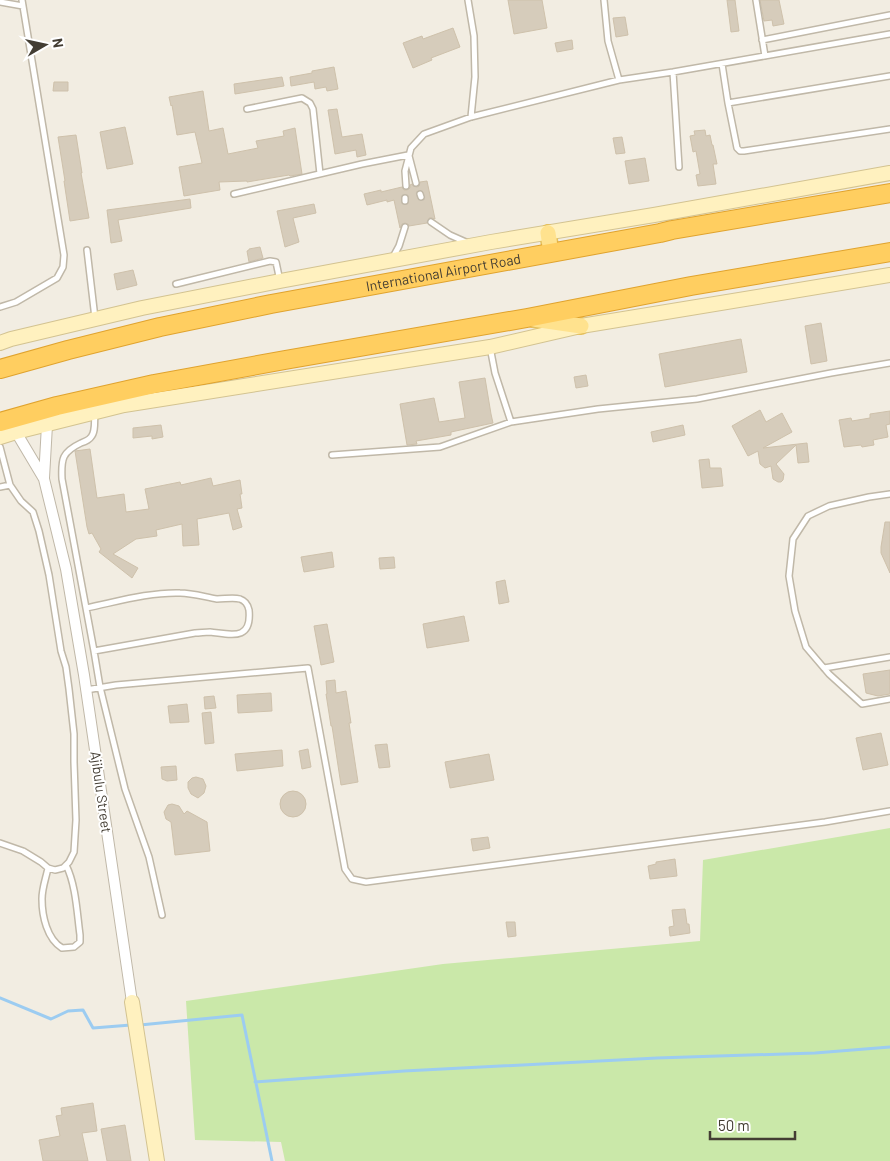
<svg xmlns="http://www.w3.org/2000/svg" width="890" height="1161" viewBox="0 0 890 1161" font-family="Barlow,sans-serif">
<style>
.green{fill:#cae8a9}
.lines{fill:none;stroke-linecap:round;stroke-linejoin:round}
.stream{stroke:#9cccf1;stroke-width:3}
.building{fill:#d6ccbb;stroke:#cec1ab}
.lane-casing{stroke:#c0b8a8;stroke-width:8}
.street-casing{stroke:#c0b8a8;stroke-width:12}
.secondary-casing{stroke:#d3c391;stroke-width:16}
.primary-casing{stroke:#e5c05d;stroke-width:18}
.highway-casing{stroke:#e0a32e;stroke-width:20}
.lane{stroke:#fff;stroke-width:5}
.street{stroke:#fff;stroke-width:10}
.secondary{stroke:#fff1bf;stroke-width:14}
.primary{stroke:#ffe28e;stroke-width:15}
.highway{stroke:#ffce60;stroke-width:18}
.labels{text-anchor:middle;stroke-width:4;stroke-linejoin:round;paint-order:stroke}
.street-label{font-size:14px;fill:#433d33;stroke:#fff}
</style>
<rect width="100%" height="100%" fill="#f2ede2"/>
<path class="green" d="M890 828V1161H285L281 1142 195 1140 186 1001 443 964 700 941 703 860Z"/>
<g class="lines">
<path class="stream" d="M0 998 51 1019 68 1011 83 1010 93 1028 131 1025
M140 1025 242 1015 272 1161
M255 1082 404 1071 657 1058 815 1053 890 1047"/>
</g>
<path class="building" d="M508 0H542L547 28 514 34Z
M727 0H735L739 31 731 32Z
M760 0H779L784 24 773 26 772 20 764 21Z
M625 17 628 35 616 37 613 18Z
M453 28 460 47 431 58 432 60 413 68 403 43 422 36 423 39Z
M572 40 573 49 557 52 555 43Z
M334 67 338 89 327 91 326 87 315 89 314 82 291 86 290 77 312 73V71Z
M282 77 284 86 235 94 234 84Z
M54 82H68V91H53Z
M203 91 209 131 223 128 228 154 258 148 256 141 284 136 283 131 295 128 302 174 290 176 289 175 247 182V181L219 182 220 190 184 196 179 167 202 163 195 132 177 135 172 105 171 106 169 97Z
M337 109 342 137 362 134 366 155 357 157 356 150 335 154 328 110Z
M125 127 133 164 107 169 100 132Z
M705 130 706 136 710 135 712 145H713L717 164H713L716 184 698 186 696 175 700 174 696 151 693 152 690 136 695 135 694 131Z
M76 135 82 173H81L89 218 70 221 64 181H65L58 137Z
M622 137 625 153 616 154 613 138Z
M645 158 649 181 629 184 625 161Z
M427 181 435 219 432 218H429L427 223 409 226 408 224 405 223 402 224 400 228 394 200 387 202V200L367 205 364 194 381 190V192L402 187 404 190H407L410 188V185L412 184 413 186 417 187 419 186 420 182Z
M190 199 191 208 118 220 122 241 111 243 107 210Z
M314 204 316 213 293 218 299 242 285 247 277 211Z
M260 247 263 258 249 262 247 251 249 250V249Z
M133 270 137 285 117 290 114 274Z
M821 323 827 361 811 364 805 326Z
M741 339 747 372 665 387 659 354Z
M586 375 588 386 576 388 574 377Z
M485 378 491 414 493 423 451 432V435L416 441 417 444 407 445 400 404 434 398 439 422 465 418 459 382Z
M760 410 766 422 782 413 792 432 763 448 807 443 809 462 798 463 796 445 776 464 784 474 783 480 781 482H778L773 479 771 466 765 468 760 464 758 451 748 456 732 426Z
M890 411V424L886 425 888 437 873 440 874 445 862 447 861 445 844 447 839 420 851 418 852 421 870 418V414Z
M161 425 163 437 152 439V436L133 438V428Z
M683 425 685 435 653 442 651 432Z
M90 449 97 498 124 494 126 512 149 509 145 489 180 482 181 485 211 478 213 486 240 480 242 494H240L242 508 237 509 242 527 233 530 229 513 197 519 199 545 183 546 182 524 156 530 157 536 136 539 113 554 138 568 132 578 99 552 101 549 92 533 89 534 87 527 75 451Z
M709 459 710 468H721L723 486 702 488 699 460Z
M885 522H890V573L881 553V547Z
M332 552 334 567 304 572 301 557Z
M394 557 395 568 380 569 379 558Z
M505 580 509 602 499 604 496 582Z
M464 616 469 641 427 648 423 624Z
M327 624 334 662 321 665 314 626Z
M890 670V694L878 696 866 693 863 674Z
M335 680 336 693 346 691 351 723H349L358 782 341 785 332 726H331L326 694H327L326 681Z
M271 693 272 711 238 713 237 695Z
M214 696 216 708 205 709 204 697Z
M187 704 189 722 170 723 168 706Z
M211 712 214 743 205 744 202 713Z
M881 733 888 765 863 770 856 738Z
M387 744 390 767 379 768 375 745Z
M308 749 311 767 302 769 299 751Z
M282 750 283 766 237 771 235 754Z
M489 754 494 780 450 788 445 762Z
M176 766 177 780 167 781 162 779 161 767Z
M196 777 203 779 206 786 204 793 198 798 191 794 188 788V782L192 778Z
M280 804a13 13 0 1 1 26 0a13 13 0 1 1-26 0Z
M172 804 179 806 184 814 187 811 207 822 210 851 175 855 171 822 166 819 164 812 168 805Z
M488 837 490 848 473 851 471 839Z
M675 859 677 876 650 879 648 866 656 864V862Z
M685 909 687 924H689L690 933 670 936 669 927 674 926 672 910Z
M506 922H515L516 936 508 937Z
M93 1103 97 1131 82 1133 88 1161H43L39 1140 60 1136 56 1116 62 1115 61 1108Z
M125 1125 131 1161H107L101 1129Z"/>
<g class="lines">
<defs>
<path id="lane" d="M468 0 474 36 475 77 471 117
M604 0 608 41 619 80
M756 0 765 56
M0 2 23 6
M762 40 890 15
M722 64 728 103
M673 72 679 167
M890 76 728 103 737 148 740 151H744L890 129
M247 109 302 98 310 103 313 109 320 174
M409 156 416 183
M406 186 405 171 411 148 424 134 471 117 619 80 673 72 890 34
M234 194 362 164 408 155
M420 194 421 197
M405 201V198
M431 222 450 235 468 243
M87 250 95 318
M393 257 399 246 405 227
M176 284 270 261 276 262 280 281
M0 307 16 302 57 278 63 267 64 255 22 0
M490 347 495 373 511 422 598 409 697 399 831 373 890 363
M95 413C94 420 96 432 91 437 89 440 84 442 81 443 62 452 61 459 62 479L94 651 100 687 125 789 149 857 162 915
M0 447 10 485 21 501 33 512 39 531 49 575 61 651 66 667 69 689 74 734V762L76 820 74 852 69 862 63 868 55 870 48 868 41 862 23 851 0 843
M332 455 440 447 511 422
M0 487 10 485
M890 494 869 497 829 506 808 516 793 539 789 576 795 611 806 647 829 674 862 704 890 699
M86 608C116 602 149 592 180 593 192 593 205 597 217 599 225 599 233 597 240 599 246 601 248 605 249 610 252 642 230 634 210 632 205 632 200 633 195 633L94 651
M824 668 890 657
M86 690 116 685 308 668 345 869 352 879 366 882 825 822 890 811
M48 868C46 878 42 888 42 899 42 916 47 939 62 948L74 947 80 942V935C77 913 76 885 66 865"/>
<path id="street" d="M16 432 44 479 66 569 84 675 132 1002
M44 478 47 425"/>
<path id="secondary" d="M0 343 11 339 142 308 280 281 491 242 654 215 890 173
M0 437 16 432 124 405 490 347 581 326 890 275
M132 1002 157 1161"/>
<path id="primary" d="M548 233 551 253
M533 319 581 326"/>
<g id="highway">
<path id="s1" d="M0 369 68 350 160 327 271 304 660 233 672 230 890 193"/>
<path d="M0 422 57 406 154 384 285 360 527 318 691 286 890 252"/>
</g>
</defs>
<use href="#lane" class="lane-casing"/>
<use href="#street" class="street-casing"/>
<use href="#secondary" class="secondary-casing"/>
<use href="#primary" class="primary-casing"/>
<use href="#highway" class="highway-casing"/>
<use href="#lane" class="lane"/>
<use href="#street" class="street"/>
<use href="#secondary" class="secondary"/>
<use href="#primary" class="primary"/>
<use href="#highway" class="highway"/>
</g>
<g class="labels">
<g class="street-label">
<text dy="5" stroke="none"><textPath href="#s1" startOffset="454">International Airport Road</textPath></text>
<text transform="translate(101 792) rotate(82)" y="5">Ajibulu Street</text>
</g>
</g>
<g transform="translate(45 45) rotate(81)" stroke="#ffffff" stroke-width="4" paint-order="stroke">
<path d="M0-4L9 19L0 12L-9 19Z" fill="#433d33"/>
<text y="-8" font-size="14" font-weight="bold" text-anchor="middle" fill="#433d33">N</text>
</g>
<path d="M710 1131v8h85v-8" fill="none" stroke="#433d33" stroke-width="2.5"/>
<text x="718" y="1131" font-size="15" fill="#433d33" stroke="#ffffff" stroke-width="4" paint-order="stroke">50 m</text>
</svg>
